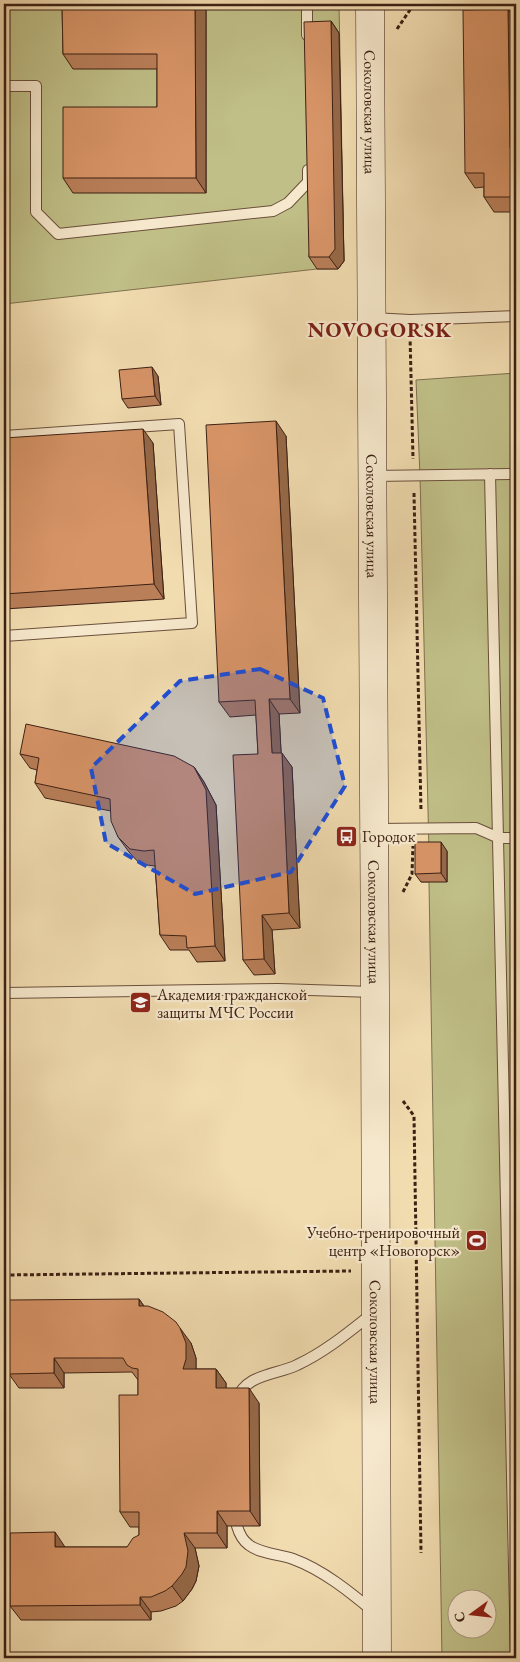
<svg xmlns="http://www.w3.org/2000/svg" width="520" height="1662" viewBox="0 0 520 1662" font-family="'EB Garamond',serif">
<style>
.green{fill:#c0bf87;stroke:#7e704e;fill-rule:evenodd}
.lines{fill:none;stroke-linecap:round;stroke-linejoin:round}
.lane-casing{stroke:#6a4f3b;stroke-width:12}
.secondary-casing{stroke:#3d2014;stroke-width:29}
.path{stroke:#3d2014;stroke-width:3;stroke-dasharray:4 2.5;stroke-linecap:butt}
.lane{stroke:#f6e8cc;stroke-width:10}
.secondary{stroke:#f6e8cc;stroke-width:28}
.wall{fill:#b97f59;stroke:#3d2014}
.shaded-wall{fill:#966848;stroke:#3d2014}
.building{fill:#d79467;stroke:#3d2014}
.marked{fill:#1d4ed8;fill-opacity:0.2;stroke:#1d4ed8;stroke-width:4;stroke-dasharray:10 6;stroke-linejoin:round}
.labels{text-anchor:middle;stroke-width:4.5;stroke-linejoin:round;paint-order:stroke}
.street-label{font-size:16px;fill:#3d2014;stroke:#f6e8cc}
.poi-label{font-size:16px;fill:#3d2014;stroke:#f6e8cc;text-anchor:start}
.district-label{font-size:21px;font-weight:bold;letter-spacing:1px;fill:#7a1f14;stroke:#f6e8cc}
</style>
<rect width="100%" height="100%" fill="#f1dcb0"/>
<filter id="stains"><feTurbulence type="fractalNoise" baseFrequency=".004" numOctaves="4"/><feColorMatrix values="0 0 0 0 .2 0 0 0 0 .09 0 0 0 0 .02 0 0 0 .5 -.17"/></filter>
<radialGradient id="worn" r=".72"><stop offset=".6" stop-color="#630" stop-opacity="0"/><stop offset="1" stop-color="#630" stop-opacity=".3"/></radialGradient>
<path class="green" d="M4 4H339L344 261 338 269H317L4 304Z
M516 373V1658H442L429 882H421L429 851 420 476 416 380ZM458 1600H488V1630H458Z"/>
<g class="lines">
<defs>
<path id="lane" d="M307 4V35
M4 86H36V212L58 234 273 211 288 203 308 182V170
M372 318 410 320 516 316
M4 436 179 424 192 623 4 636
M490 474 516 1658
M374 476 516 474
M376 829 476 828 499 838H516
M4 993 278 989 374 992
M237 1400C244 1374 277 1375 297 1365 325 1352 349 1332 373 1313
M237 1526C239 1533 242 1540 249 1545 261 1554 279 1554 293 1559 323 1570 350 1592 374 1612"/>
<g id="secondary">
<path id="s1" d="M370 4 375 992 377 1658"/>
</g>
</defs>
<use href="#lane" class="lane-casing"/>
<use href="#secondary" class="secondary-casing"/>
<path class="path" d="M397 29 410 10V4
M410 335 413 459
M414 493 421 811
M403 892 412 874 413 846
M403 1101 414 1116 421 1553
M4 1275 351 1271"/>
<use href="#lane" class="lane"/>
<use href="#secondary" class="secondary"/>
</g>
<path class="wall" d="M4 4H48V9H4Z
M62 4H206V193H73L63 178 157 107V69H73L63 54Z
M497 4H516V8H500Z
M331 21 339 33 344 261 338 269H317L309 257Z
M516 21V212H494L484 197V187L475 188 465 173Z
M158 376 161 405 128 408 122 399Z
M286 436 300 713 279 714 281 753 292 767 300 928 272 930 275 974 254 975 243 960 258 754 256 715 230 717 219 702Z
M4 438 153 443 164 599 4 609Z
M20 754 194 767 204 782 216 805 225 961 197 962 189 950H170L160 935 155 866 140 864 129 852 118 837 111 811 45 798 35 783 37 770 30 768Z
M447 851V882H421L415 874Z
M139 1299 144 1306 191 1343 196 1358V1369H216L226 1383V1388L259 1403 260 1526H227V1548H195L199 1566 196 1581 192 1589 183 1601 176 1606 161 1611 151 1612V1620H21L10 1606 65 1547H127L139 1535V1527H130L120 1512 138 1395V1380L132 1372 64 1373V1388H19L9 1374Z"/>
<path class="shaded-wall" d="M44 4H48V9Z
M195 4H206V193L196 178Z
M508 9 516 21V157L510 148Z
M331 21 339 33 344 261 338 269 329 257Z
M152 367 158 376 161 405 155 396Z
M276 421 286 436 300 713 290 699Z
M143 429 153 443 164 599 154 584Z
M269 699 279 714 282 768 272 753Z
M282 753 292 767 300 928 289 913Z
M194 767 204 782 216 805 225 961 215 946Z
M441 842 447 851V882L441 873Z
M262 915 272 930 275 974 264 959Z
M139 1299 149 1314 139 1306Z
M180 1328 191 1343 196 1358V1374L183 1369Z
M54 1358 64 1373V1388L54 1373Z
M216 1369 226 1383V1403L216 1388Z
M249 1388 259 1403 260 1526 250 1511Z
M217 1511 227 1526V1548L217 1533Z
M55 1532 65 1547H55Z
M184 1533 195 1548 199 1566 196 1581 192 1589 183 1601 172 1586Z
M140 1597 151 1612V1620L140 1605Z"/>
<path class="building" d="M62 4H195L196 178H63V107H157V54H63Z
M508 9 510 148H516V197H484V173H465L463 10Z
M331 21 335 249 329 257H309L304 22Z
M152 367 155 396 122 399 119 370Z
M276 421 290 699H269L272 753H282L289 913 262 915 264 959 243 960 233 755 258 754 255 700 219 702 206 425Z
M143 429 154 584 4 594V438Z
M26 724 174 756 194 767 206 790 215 946 187 948 186 936 160 935 154 850 144 851 130 849 118 837 111 821 110 799 35 783 39 758 20 754Z
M415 842H441V873L415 874Z
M139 1299V1306H148L163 1312 176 1322 180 1328 186 1343V1359L183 1369H216V1388H249L250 1511H217V1533H184L188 1551 186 1567 182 1574 172 1586 165 1591 151 1597H140V1605L10 1606V1533L55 1532V1547H127L133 1538 139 1535V1512H120L119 1395H138V1369L132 1368 127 1365 123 1358H54V1373L9 1374 8 1300Z"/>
<path class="marked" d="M260 669 323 698 345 786 291 872 195 894 106 843 91 768 180 681Z"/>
<defs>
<symbol id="bus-square" viewBox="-11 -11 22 22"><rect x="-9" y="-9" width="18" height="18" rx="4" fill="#8f2418" stroke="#f6e8cc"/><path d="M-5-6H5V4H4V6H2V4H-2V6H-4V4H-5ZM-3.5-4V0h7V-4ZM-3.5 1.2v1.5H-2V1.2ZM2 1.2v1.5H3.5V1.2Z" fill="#fff"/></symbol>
<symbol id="university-square" viewBox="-11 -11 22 22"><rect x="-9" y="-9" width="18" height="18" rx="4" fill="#8f2418" stroke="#f6e8cc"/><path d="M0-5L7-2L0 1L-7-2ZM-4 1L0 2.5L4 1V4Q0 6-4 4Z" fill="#fff"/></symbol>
<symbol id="stadium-square" viewBox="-11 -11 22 22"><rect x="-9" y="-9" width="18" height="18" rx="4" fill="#8f2418" stroke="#f6e8cc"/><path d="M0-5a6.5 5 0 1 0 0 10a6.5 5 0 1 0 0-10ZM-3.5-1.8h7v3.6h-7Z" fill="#fff"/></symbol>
</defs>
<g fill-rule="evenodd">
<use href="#bus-square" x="334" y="824" width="25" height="25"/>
<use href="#university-square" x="128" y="990" width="25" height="25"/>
<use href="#stadium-square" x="464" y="1228" width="25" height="25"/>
</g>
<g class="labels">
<g class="street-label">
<text dy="6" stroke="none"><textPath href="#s1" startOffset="108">Соколовская улица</textPath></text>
<text dy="6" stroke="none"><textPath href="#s1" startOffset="512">Соколовская улица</textPath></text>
<text dy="6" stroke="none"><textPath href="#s1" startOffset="918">Соколовская улица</textPath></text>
<text dy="6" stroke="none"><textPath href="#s1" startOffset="1338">Соколовская улица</textPath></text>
</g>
<g class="poi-label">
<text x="362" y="842">Городок</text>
<text x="157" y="1000">Академия гражданской<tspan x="157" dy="18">защиты МЧС России</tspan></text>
<text x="460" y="1238" text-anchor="end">Учебно-тренировочный<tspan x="460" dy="18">центр «Новогорск»</tspan></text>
</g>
<g class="district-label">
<text x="380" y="337">NOVOGORSK</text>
</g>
</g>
<rect width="520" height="1662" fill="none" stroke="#f1dcb0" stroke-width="20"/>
<rect x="5" y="5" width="510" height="1652" fill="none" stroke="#3d2014" stroke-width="2.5"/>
<rect x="10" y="10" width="500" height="1642" fill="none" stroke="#3d2014"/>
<g transform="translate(472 1614) rotate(255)"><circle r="24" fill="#f6e8cc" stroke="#ac9882"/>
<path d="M0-4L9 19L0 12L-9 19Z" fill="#8f2418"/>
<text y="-8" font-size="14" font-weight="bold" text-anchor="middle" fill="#3d2014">С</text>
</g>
<rect width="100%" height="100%" filter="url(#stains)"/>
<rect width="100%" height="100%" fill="url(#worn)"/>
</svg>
